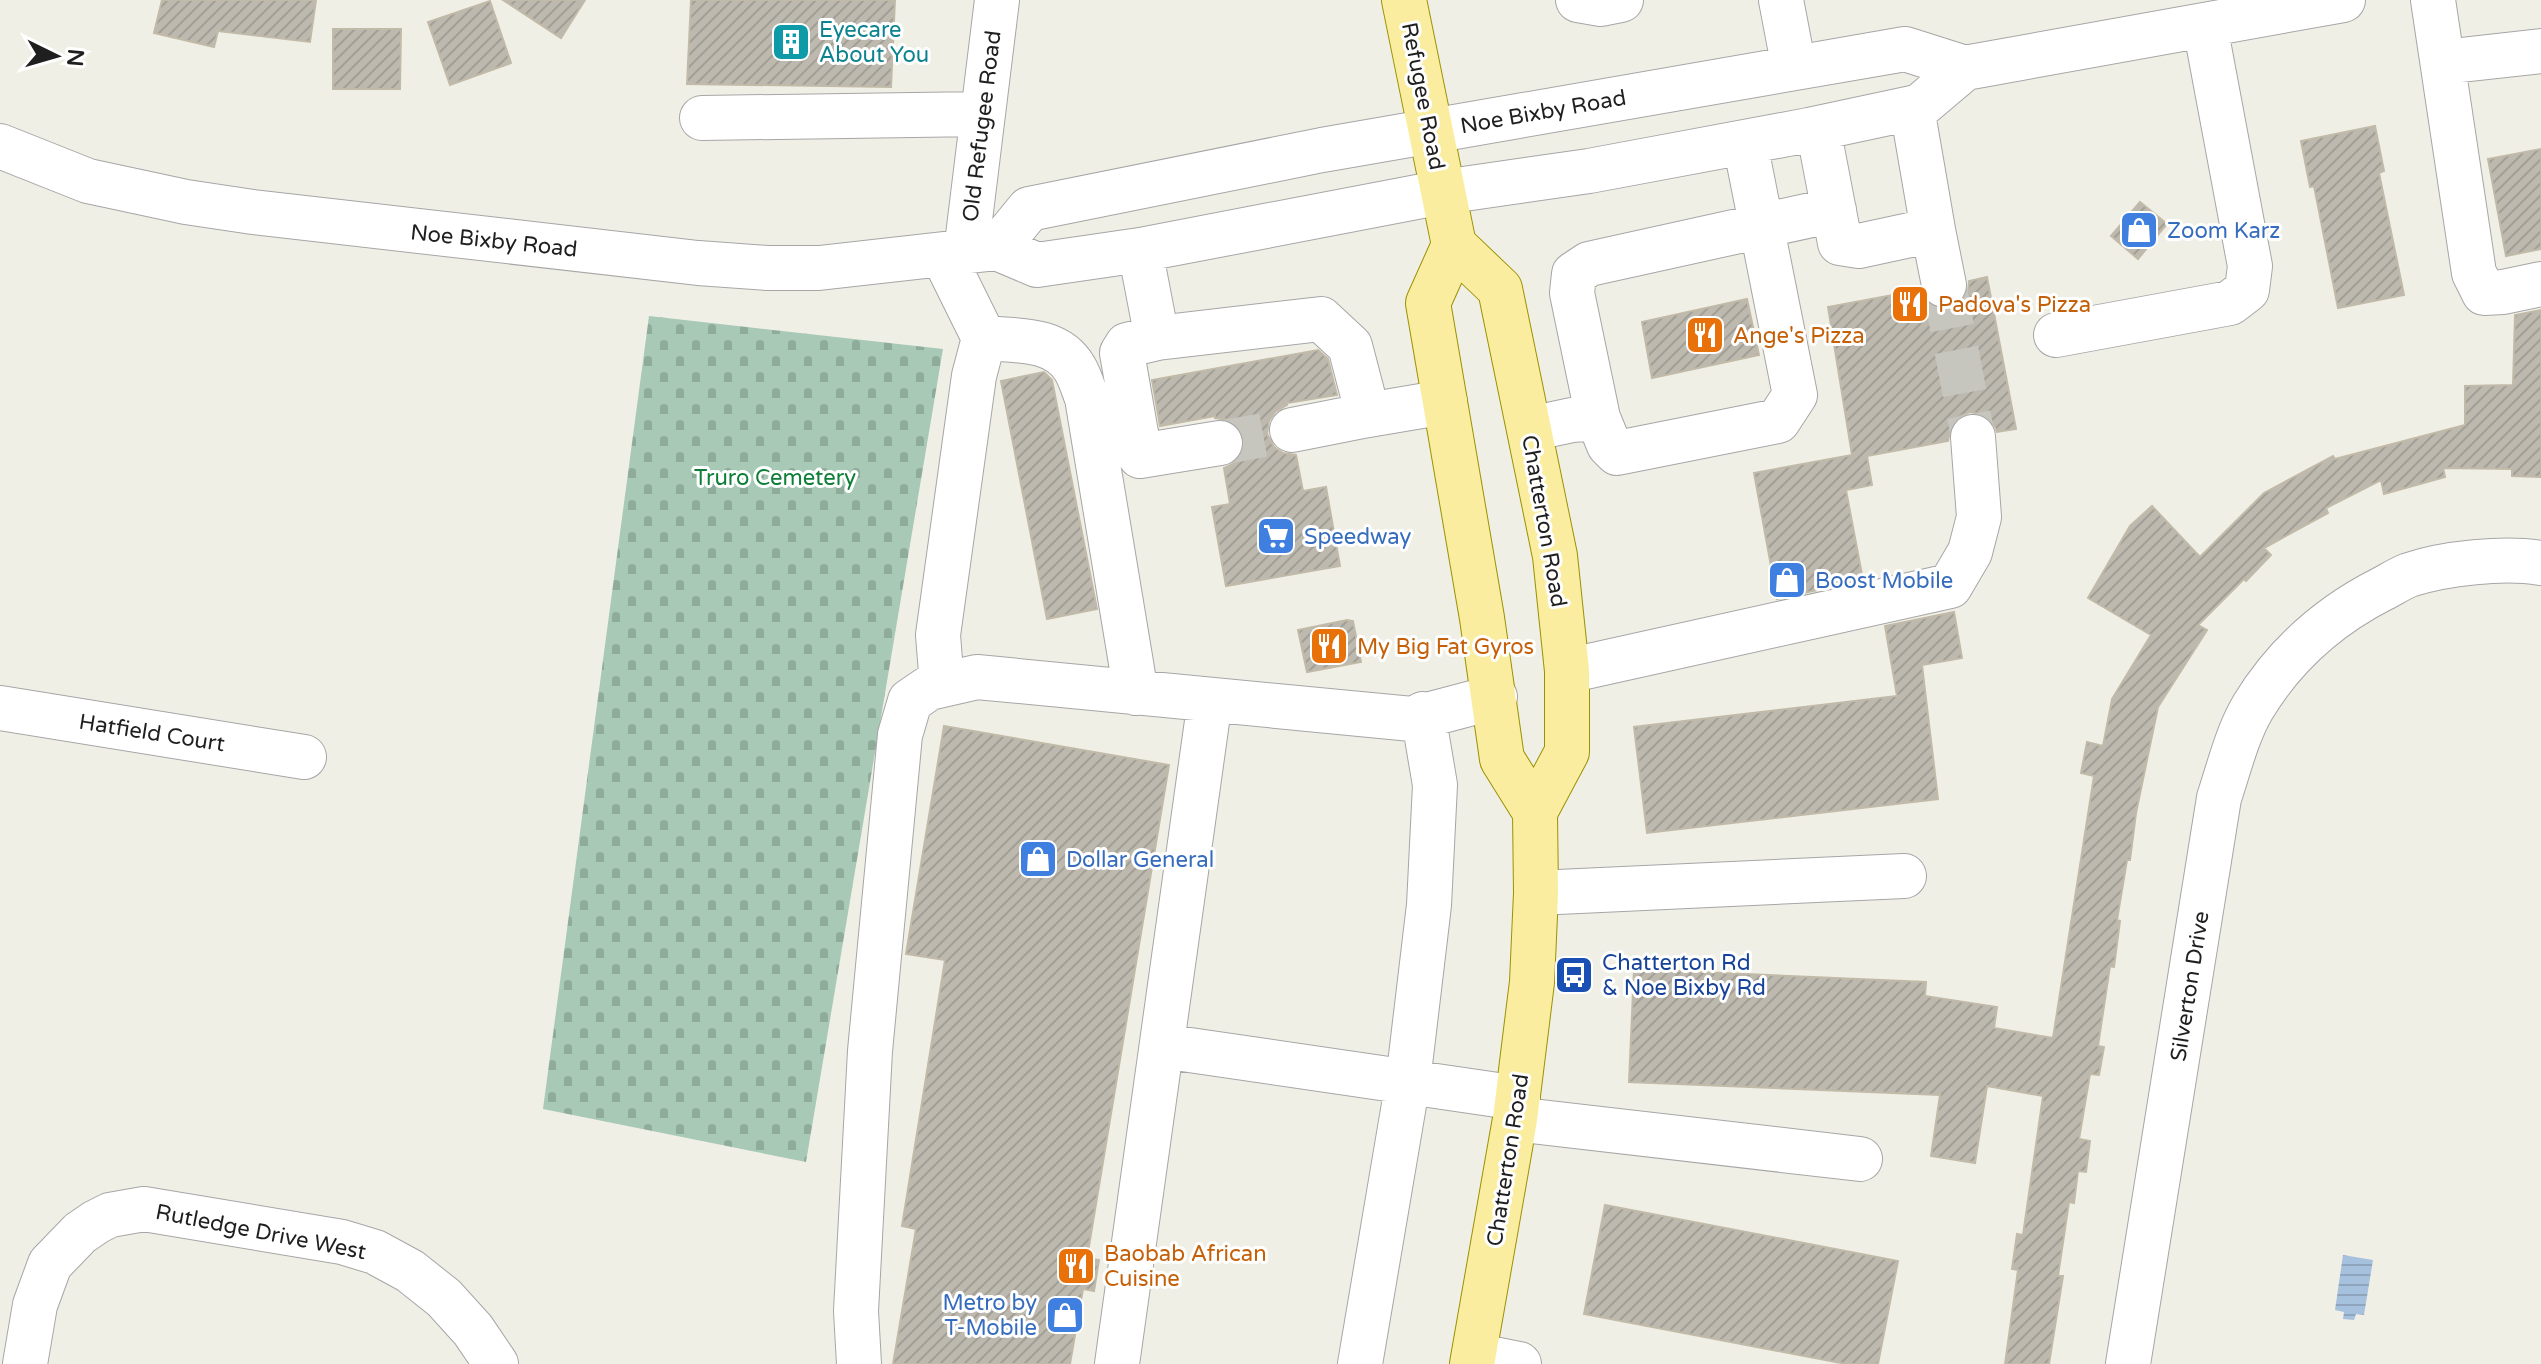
<svg xmlns="http://www.w3.org/2000/svg" width="2541" height="1364" viewBox="0 0 2541 1364" font-family="'Varela Round',sans-serif">
<style>
.cemetery{fill:url(#cemetery-stones)}
.water{fill:url(#water-rules)}
.building{fill:url(#building-hatch);stroke:#c2baa8;stroke-width:2}
.lines{fill:none;stroke-linecap:round;stroke-linejoin:round}
.minor-tunnel{stroke:#c6c5be;stroke-width:44;stroke-dasharray:44 22;stroke-linecap:butt}
.minor-casing{stroke:#a6a6a6;stroke-width:46}
.major-casing{stroke:#9a9201;stroke-width:46}
.minor{stroke:#fff;stroke-width:44}
.major{stroke:#fbed9f;stroke-width:44}
.labels{text-anchor:middle;stroke-width:6;stroke-linejoin:round;paint-order:stroke}
.culture-label{font-size:22px;fill:#0d838f;stroke:#fff;text-anchor:start}
.street-label{font-size:22px;fill:#1f1f1f;stroke:#fff}
.shop-label{font-size:22px;fill:#366cbe;stroke:#fff;text-anchor:start}
.food-label{font-size:22px;fill:#c56008;stroke:#fff;text-anchor:start}
.park-label{font-size:22px;fill:#0c7e36;stroke:#fff}
.transit-label{font-size:22px;fill:#164399;stroke:#fff;text-anchor:start}
</style>
<defs>
<pattern id="cemetery-stones" width="16" height="16" patternUnits="userSpaceOnUse" patternTransform="scale(2)"><rect width="16" height="16" fill="#a7c9b5"/><path d="M2 7V4a2 2 0 0 1 4 0v3zM10 15v-3a2 2 0 0 1 4 0v3z" fill="#8fac9b"/></pattern>
<pattern id="water-rules" width="6" height="5" patternUnits="userSpaceOnUse" patternTransform="scale(2)"><rect width="6" height="5" fill="#a6c1dd"/><path d="M0 2.5h6" fill="none" stroke="#8ea5bd"/></pattern>
<pattern id="building-hatch" width="6" height="6" patternUnits="userSpaceOnUse" patternTransform="scale(2)"><rect width="6" height="6" fill="#bdb9af"/><path d="M-1 1l2-2M0 6l6-6M5 7l2-2" fill="none" stroke="#a29f96"/></pattern>
</defs>
<rect width="100%" height="100%" fill="#f0efe6"/>
<path class="cemetery" d="M649 316 943 349 806 1162 543 1109Z"/>
<path class="water" d="M2343 1255 2373 1260 2364 1315 2356 1314 2354 1320 2343 1319 2344 1312 2335 1310Z"/>
<path class="building" d="M162 0H316L310 42 218 31 214 47 154 33Z
M503 0H585L561 38Z
M691 0H895L891 87 687 84Z
M490 1 511 63 450 85 428 22Z
M333 29H401L400 89H333Z
M2375 126 2384 171 2379 173 2404 295 2338 308 2314 186 2310 187 2301 141Z
M2541 149V249L2506 256 2488 159Z
M2140 202 2167 224 2138 259 2111 236Z
M1987 277 2016 429 1997 432 1993 422 1984 415 1970 412 1958 417 1951 426 1948 441 1867 456 1872 485 1846 490 1863 580 1777 599 1754 473 1852 455 1828 307 1919 290 1926 302 1935 308 1948 310 1961 303 1968 292 1969 281Z
M1747 299 1759 355 1652 378 1642 322Z
M2541 310V477L2512 476V469L2443 468 2445 477 2384 494 2381 480 2326 508 2328 513 2264 548 2271 555 2246 581 2244 579 2198 625 2207 630 2158 707 2136 813 2130 860H2127L2117 920 2120 921 2114 967 2110 966 2098 1046 2104 1047 2099 1075 2090 1074 2079 1139 2090 1141 2086 1172 2078 1171 2074 1203 2069 1202 2058 1276H2063L2049 1364H2005L2018 1270 2012 1269 2017 1234 2023 1235 2043 1096 1987 1086 1975 1163 1931 1156 1940 1095 1629 1082 1634 969 1926 982 1925 996 1997 1007 1994 1028 2053 1038 2094 776 2081 773 2087 742 2103 746 2112 699 2151 635 2088 598 2130 526 2152 506 2200 557 2264 493 2333 456 2335 459 2465 425V386L2513 385 2515 315Z
M1318 350 1328 359 1337 395 1287 403V405L1275 412 1269 421 1267 434 1274 447 1283 453 1296 455 1303 491 1326 487 1340 566 1226 586 1212 507 1230 504 1224 468 1235 463 1243 453 1244 438 1239 427 1230 420 1215 418V416L1160 426 1152 380Z
M1044 372 1052 380 1097 609 1047 619 1001 381Z
M1954 612 1962 658 1922 665 1938 799 1647 833 1634 727 1897 696 1885 626Z
M1347 620 1353 621 1361 662 1307 672 1298 630Z
M944 726 1169 765 1087 1258 1099 1260 1094 1291 1083 1289 1070 1364H893L916 1229 902 1226 945 960 906 954Z
M1605 1205 1898 1261 1878 1364H1846L1584 1314Z"/>
<g class="lines">
<path class="minor-tunnel" d="M1944 285 1973 437
M1220 443 1292 430"/>
<defs>
<path id="minor" d="M1578 0 1601 4 1621 0
M1781 0 1794 68
M2433 0 2474 273 2484 293 2503 292 2541 284
M2443 62 2541 51
M702 118 981 114
M1818 128 1840 243 1859 246 1933 230 1912 108
M0 146 88 181 186 202 253 212 698 263 767 268H819L997 248 1037 265 1140 250 1443 192 1589 171 1809 130 1912 108 1920 106 1965 68
M1933 230 1944 285
M997 248 1029 209 1322 150 1905 49 1965 68 2343 0
M1140 250 1157 338 1321 319 1350 346 1368 415 1445 402
M966 252 997 0
M2056 335 2230 303 2247 290 2250 266 2205 26
M984 338C1016 341 1057 337 1075 369 1080 377 1083 388 1087 398L1136 693
M1157 338 1127 345 1122 353 1140 456 1220 443
M1598 418 1572 293 1574 274 1589 264 1834 210
M1530 429 1572 420 1598 418 1609 445 1617 453 1778 421 1795 395 1745 143
M1292 430 1368 415
M1567 671 1950 586 1970 552 1979 517 1973 437
M942 685 938 635 974 376 984 338 943 255
M0 708 304 757
M1536 893 1904 876
M1162 1046 1518 1098
M1515 1119 1860 1159
M1474 1355 1519 1364
M25 1364 35 1305 50 1264 80 1233 96 1222 110 1215 144 1209 342 1242 375 1252 410 1271 444 1298 473 1330 496 1364
M859 1364 856 1311 870 1051 900 735 910 701 929 688 977 677 1412 719 1495 697
M1117 1364 1210 700
M1360 1364 1408 1081 1429 905 1435 785 1423 714
M2128 1364 2219 798C2229 768 2237 734 2253 707 2284 656 2329 616 2382 589 2390 585 2399 579 2409 575 2445 563 2504 557 2541 563"/>
<path id="major" d="M1404 0 1454 245 1500 289 1555 556 1567 671V752L1535 812 1536 893 1532 982 1515 1119 1472 1364
M1454 245 1428 303 1482 618 1502 759 1535 812"/>
</defs>
<use href="#minor" class="minor-casing"/>
<use href="#major" class="major-casing"/>
<use href="#minor" class="minor"/>
<use href="#major" class="major"/>
</g>
<defs>
<symbol id="building-square" viewBox="-11 -11 22 22"><rect x="-9" y="-9" width="18" height="18" rx="4" fill="#0f9aa8" stroke="#fff"/><path d="M-4-6H4V6H1V3H-1V6H-4ZM-2.5-4.3h1.7v1.8h-1.7ZM.8-4.3h1.7v1.8H.8ZM-2.5-1h1.7V.8h-1.7ZM.8-1h1.7V.8H.8Z" fill="#fff"/></symbol>
<symbol id="shop-square" viewBox="-11 -11 22 22"><rect x="-9" y="-9" width="18" height="18" rx="4" fill="#3f7fe0" stroke="#fff"/><path d="M-5-2.5h2.3a2.7 3.5 0 0 1 5.4 0H5L5.5 6h-11ZM-1.5-2.5h3a1.5 2.3 0 0 0-3 0Z" fill="#fff"/></symbol>
<symbol id="restaurant-square" viewBox="-11 -11 22 22"><rect x="-9" y="-9" width="18" height="18" rx="4" fill="#e8710a" stroke="#fff"/><path d="M-5-6h1v4h1v-4h1v4h1v-4h1v5L-1.5 .5V6h-2V.5L-5-1ZM5-6V6H3V1.5H1.5Q1.5-4 5-6Z" fill="#fff"/></symbol>
<symbol id="supermarket-square" viewBox="-11 -11 22 22"><rect x="-9" y="-9" width="18" height="18" rx="4" fill="#3f7fe0" stroke="#fff"/><path d="M-6-5.5h2.5l.6 2H6L4.5 2H-2.5L-4.4-4H-6ZM-1.5 3.2a1.3 1.3 0 1 0 .1 0ZM3 3.2a1.3 1.3 0 1 0 .1 0Z" fill="#fff"/></symbol>
<symbol id="bus-square" viewBox="-11 -11 22 22"><rect x="-9" y="-9" width="18" height="18" rx="4" fill="#1a4fb4" stroke="#fff"/><path d="M-5-6H5V4H4V6H2V4H-2V6H-4V4H-5ZM-3.5-4V0h7V-4ZM-3.5 1.2v1.5H-2V1.2ZM2 1.2v1.5H3.5V1.2Z" fill="#fff"/></symbol>
</defs>
<g fill-rule="evenodd">
<use href="#building-square" x="769" y="20" width="44" height="44"/>
<use href="#shop-square" x="2117" y="208" width="44" height="44"/>
<use href="#restaurant-square" x="1888" y="282" width="44" height="44"/>
<use href="#restaurant-square" x="1683" y="313" width="44" height="44"/>
<use href="#supermarket-square" x="1254" y="514" width="44" height="44"/>
<use href="#shop-square" x="1765" y="558" width="44" height="44"/>
<use href="#restaurant-square" x="1307" y="624" width="44" height="44"/>
<use href="#shop-square" x="1016" y="837" width="44" height="44"/>
<use href="#bus-square" x="1552" y="953" width="44" height="44"/>
<use href="#restaurant-square" x="1054" y="1244" width="44" height="44"/>
<use href="#shop-square" x="1043" y="1293" width="44" height="44"/>
</g>
<g class="labels">
<g class="culture-label">
<text x="819" y="37">Eyecare<tspan x="819" dy="25">About You</tspan></text>
</g>
<g class="street-label">
<text transform="translate(1424 96) rotate(79)" y="8">Refugee Road</text>
<text transform="translate(1543 111) rotate(-10)" y="8">Noe Bixby Road</text>
<text transform="translate(981 126) rotate(-83)" y="8">Old Refugee Road</text>
<text transform="translate(494 240) rotate(6)" y="8">Noe Bixby Road</text>
<text transform="translate(1545 521) rotate(80)" y="8">Chatterton Road</text>
<text transform="translate(152 732) rotate(9)" y="8">Hatfield Court</text>
<text transform="translate(2189 986) rotate(-81)" y="8">Silverton Drive</text>
<text transform="translate(1507 1160) rotate(-81)" y="8">Chatterton Road</text>
<text transform="translate(261 1231) rotate(11)" y="8">Rutledge Drive West</text>
</g>
<g class="shop-label">
<text x="2167" y="238">Zoom Karz</text>
<text x="1304" y="544">Speedway</text>
<text x="1815" y="588">Boost Mobile</text>
<text x="1066" y="867">Dollar General</text>
<text x="1037" y="1310" text-anchor="end">Metro by<tspan x="1037" dy="25">T-Mobile</tspan></text>
</g>
<g class="food-label">
<text x="1938" y="312">Padova's Pizza</text>
<text x="1733" y="343">Ange's Pizza</text>
<text x="1357" y="654">My Big Fat Gyros</text>
<text x="1104" y="1261">Baobab African<tspan x="1104" dy="25">Cuisine</tspan></text>
</g>
<g class="park-label">
<text x="775" y="485">Truro Cemetery</text>
</g>
<g class="transit-label">
<text x="1602" y="970">Chatterton Rd<tspan x="1602" dy="25">&amp; Noe Bixby Rd</tspan></text>
</g>
</g>
<g transform="translate(56 56) rotate(95)" stroke="#ffffff" stroke-width="6" paint-order="stroke">
<path d="M0-6L14 30L0 20L-14 30Z" fill="#1f1f1f"/>
<text y="-12" font-size="22" font-weight="bold" text-anchor="middle" fill="#1f1f1f">N</text>
</g>
</svg>
